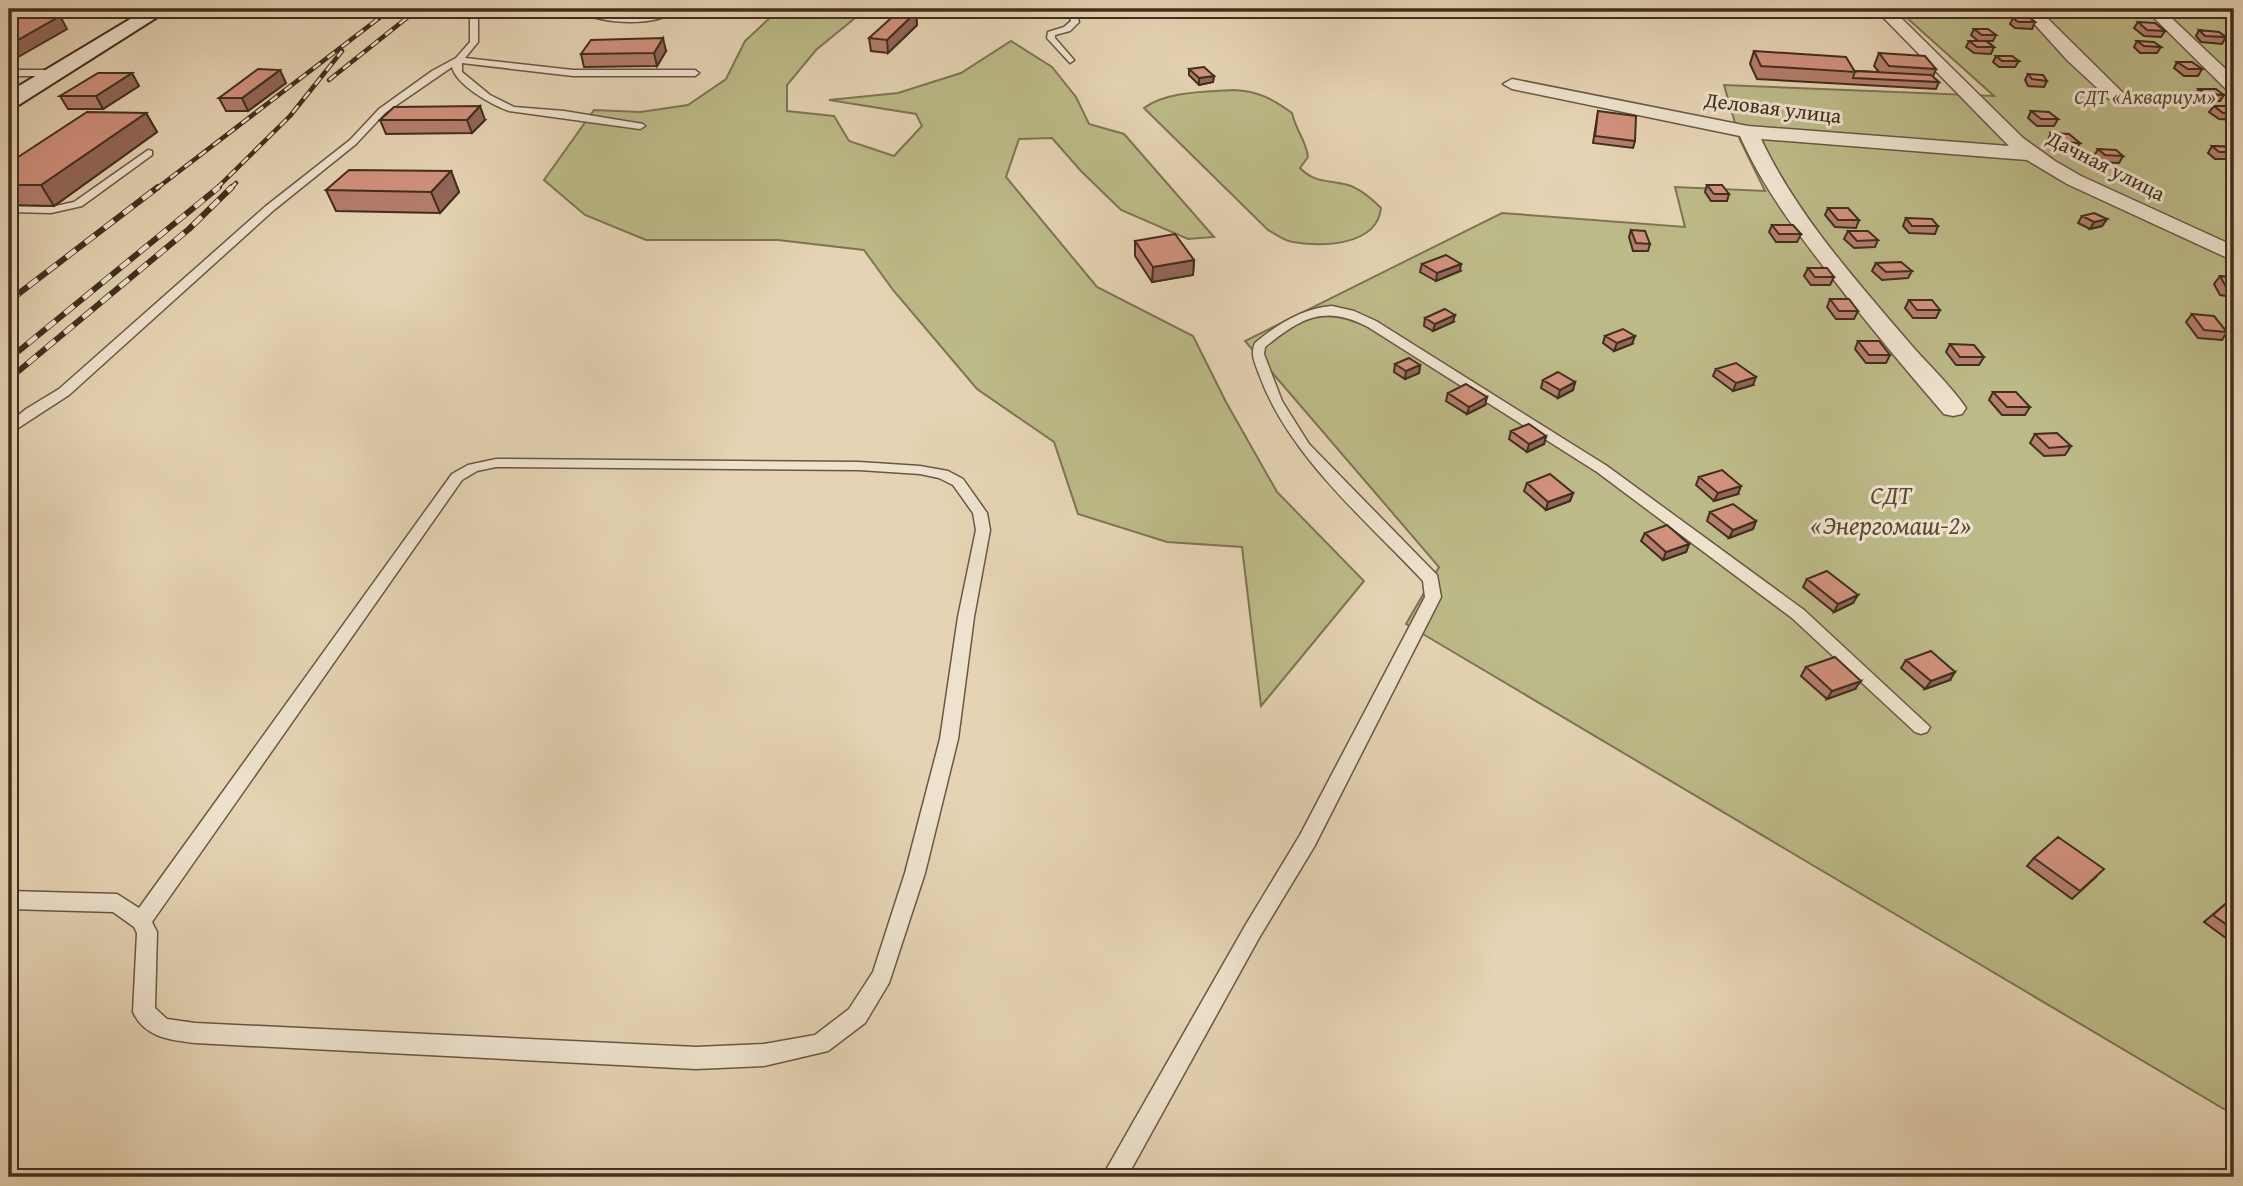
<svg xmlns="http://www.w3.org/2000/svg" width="2243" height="1186" viewBox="0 0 2243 1186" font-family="'Gentium Book Plus',serif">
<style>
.green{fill:#bcba88;stroke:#7e7453;stroke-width:2}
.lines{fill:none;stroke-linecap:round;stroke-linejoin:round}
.service-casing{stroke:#6a5743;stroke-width:3}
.minor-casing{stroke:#6a5743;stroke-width:3}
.secondary-casing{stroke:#412e1e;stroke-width:4}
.service{fill:#eee2ce;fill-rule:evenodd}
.minor{fill:#eee2ce;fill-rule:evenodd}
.secondary{fill:#eee2ce;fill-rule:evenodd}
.rail-far1-casing{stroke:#412e1e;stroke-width:4.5}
.rail-casing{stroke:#412e1e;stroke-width:6}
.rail-far1{stroke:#eee2ce;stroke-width:2.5;stroke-dasharray:9;stroke-linecap:butt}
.rail{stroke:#eee2ce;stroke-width:4.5;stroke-dasharray:12;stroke-linecap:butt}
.wall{fill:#b47d6c;stroke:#412e1e;stroke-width:2}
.shaded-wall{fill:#926658;stroke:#412e1e;stroke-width:2}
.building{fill:#d1917d;stroke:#412e1e;stroke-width:2}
.labels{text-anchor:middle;stroke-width:6;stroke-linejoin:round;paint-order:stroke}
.far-park-label{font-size:21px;font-style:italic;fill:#5a4a33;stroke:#eee2ce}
.far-street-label{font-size:21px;fill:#412e1e;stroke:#eee2ce}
.park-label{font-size:26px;font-style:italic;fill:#5a4a33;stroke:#eee2ce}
</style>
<rect width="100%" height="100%" fill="#e5d3b3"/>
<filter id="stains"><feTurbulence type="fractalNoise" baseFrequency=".00286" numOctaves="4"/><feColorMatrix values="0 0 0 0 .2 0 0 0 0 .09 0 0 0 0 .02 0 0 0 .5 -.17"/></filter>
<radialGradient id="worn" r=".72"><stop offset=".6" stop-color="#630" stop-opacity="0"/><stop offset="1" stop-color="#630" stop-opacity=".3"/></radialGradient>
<path class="green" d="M771 9H866L816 50 787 85V111L834 116 849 141 894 156 922 126 916 114 829 100 898 93 961 73 1011 41 1052 67 1076 97 1089 124 1124 134 1214 237 1188 239 1121 210 1081 171 1052 138 1019 139 1006 177 1097 287 1193 336 1226 402 1277 492 1364 581 1261 706 1242 547 1167 542 1078 514 1054 442 977 389 893 290 864 250 778 240H646L585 215 544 180 594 110 640 112 688 105 726 79 745 41 775 13Z
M1897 9H2234V1115L1406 624 1439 567 1245 341 1502 213 1685 227 1675 187 1765 191 1740 140 1724 85 1994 96Z
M1234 90C1258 91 1273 99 1292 113 1296 131 1306 140 1308 157L1300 168C1314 183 1329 180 1348 185 1361 189 1371 198 1381 208 1377 246 1322 247 1293 242 1284 241 1276 234 1268 230L1144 108C1167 91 1206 92 1234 90Z"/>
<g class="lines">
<defs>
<path id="service" d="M470 9H478V42L465 58 573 70H695L699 73 695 76H573L462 63V72L490 95 514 107 564 111 643 124 645 126 640 129 509 111C492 105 456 85 452 67L385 113 356 144 274 210 69 395 9 434V423L26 409 59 389 266 206 350 140 379 109 432 71 456 58 470 42Z
M574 9 624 16 648 15 670 11 674 13C649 27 598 24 574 9Z
M1067 9H1075L1079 22 1070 31 1055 35V38L1074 60 1070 63 1047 38 1048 32 1064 27 1071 21Z
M9 10 152 11 156 13 152 15 9 14Z
M9 70H54L58 73 54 76H9Z
M148 150 152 151V155L82 206 51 213 9 212V206L51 207 74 202Z
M1332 306 1354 311 1376 321 1607 466 1804 610 1930 727 1927 732 1921 734 1915 732 1792 618 1597 472 1368 327C1324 304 1301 318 1265 347L1264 354 1282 401 1309 444 1437 575 1441 597 1314 847 1259 938 1127 1177H1102L1245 926 1300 835 1425 597 1423 581C1365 519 1288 455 1259 374 1255 363 1250 354 1255 343 1276 325 1303 308 1332 306Z
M496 459 859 462 920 466 948 471 963 479 987 513 990 530 974 617 958 739 925 873 889 983 865 1023 828 1051 764 1066 696 1069 195 1043C171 1040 145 1038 133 1012L137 933 134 927 113 912 9 909V891L117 894 139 908 452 474 468 465ZM496 467 859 470 920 474 939 478 953 485 973 513 976 530 958 617 940 739 905 873 873 972 849 1009 815 1035 764 1044 696 1047 195 1023 167 1019 155 1008 157 932 152 922 462 480 477 471Z"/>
<path id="minor" d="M1875 9H1892L2023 138 2055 161 2081 176 2234 246V261L2067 184 2027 160 1761 139C1796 213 1853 277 1906 339 1925 362 1949 383 1966 408L1962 414 1953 416 1944 414C1906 370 1869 326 1834 280 1798 234 1764 190 1740 136L1512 89 1503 84 1512 79 1748 126 2009 146Z
M2021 9H2038L2121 91 2124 95 2121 99H2109L2067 60Z
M2145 9H2162L2234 77V92L2228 91Z
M2208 9H2234V17L2210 12Z"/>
<path id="secondary" d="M147 9H170L17 106 9 108V92Z"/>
</defs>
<use href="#service" class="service-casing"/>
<use href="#minor" class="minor-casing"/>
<use href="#secondary" class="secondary-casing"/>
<use href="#service" class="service"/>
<use href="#minor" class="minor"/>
<use href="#secondary" class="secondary"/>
<defs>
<path id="rail-far1" d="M329 80 418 9
M156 189 391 9
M216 189 290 116 342 51
M230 189 236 183"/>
<path id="rail" d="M9 301 158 187
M9 359 219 187
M9 379 189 229 232 187"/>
</defs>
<use href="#rail-far1" class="rail-far1-casing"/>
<use href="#rail" class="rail-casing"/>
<use href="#rail-far1" class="rail-far1"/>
<use href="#rail" class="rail"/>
</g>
<path class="wall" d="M631 9H669L666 14H632Z
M1726 9H1768L1765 17 1729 15Z
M1911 9H1929L1928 10H1912Z
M2113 9H2135L2139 12 2135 18 2120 17 2112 11Z
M916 12 917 25 888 53 871 51 869 38Z
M2013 18 2035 22 2032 29 2015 28 2010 24Z
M2138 22 2165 31 2161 37 2144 36 2134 28Z
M1974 29 1996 35 1993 41H1987L1994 47 1991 54 1974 53 1966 47 1969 41H1978L1971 35Z
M2199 30 2226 37 2222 44 2201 42 2196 36Z
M2137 41 2161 47 2157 53H2140L2134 47Z
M666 51 657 66 584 67 581 54Z
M1754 51 1855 71 1879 72 1874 66 1879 53 1936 69 1933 77 1939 82 1936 89 1757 79 1750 64Z
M2230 53H2234V65H2233L2226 59Z
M1996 56 2019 61 2015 67H1999L1993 62Z
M2177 62 2202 69 2198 76H2184L2174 68Z
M1189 69 1214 76 1213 82 1199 85 1189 75Z
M2028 74 2047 81 2044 87 2028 86 2025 80Z
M286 83 248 111H226L219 98Z
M139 86 103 109H68L60 96Z
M2199 89 2224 95 2220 101H2203L2195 95Z
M2214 106H2234V120L2219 119 2209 112Z
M1598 111 1635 141 1633 148 1593 143Z
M2031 111 2058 119 2054 126H2037L2028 118Z
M146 113 157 132 54 206 9 205V185Z
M380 120H485L472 133 386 134Z
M2051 133 2080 143 2076 150 2058 149 2048 140Z
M2212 146 2234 147V159H2215L2208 153Z
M2098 149 2123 156 2119 163 2101 162 2094 156Z
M451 171 459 192 440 213 336 211 326 190Z
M1707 185 1729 194 1727 201H1711L1705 192Z
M1828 208 1859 220 1856 228 1835 227 1825 215Z
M2082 216 2107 219 2102 226 2090 229 2078 223Z
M1906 218 1938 226 1935 234 1909 233 1903 226Z
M1772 225 1801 234 1797 242H1776L1769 232Z
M1631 230 1650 244 1648 251H1633L1629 237Z
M1848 231 1878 240 1875 247 1854 248 1844 239Z
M1135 241 1194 260 1193 275 1152 282 1135 256Z
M1876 263 1912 271 1908 278 1882 280 1872 271Z
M1422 264 1460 271 1436 281 1420 272Z
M1808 268 1834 277 1830 285H1811L1804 276Z
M2220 276 2234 278V297L2220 295 2214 284Z
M1830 299 1858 311 1854 319H1836L1827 307Z
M1909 300 1940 310 1936 318H1913L1905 308Z
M2192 314 2227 332 2222 340 2198 338 2186 322Z
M1425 318 1453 322 1433 331 1424 326Z
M1605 336 1632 344 1614 351 1603 343Z
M1858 341 1890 355 1886 363H1866L1855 349Z
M1950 344 1984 357 1979 365H1956L1946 352Z
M1395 364 1420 365 1419 373 1405 379 1394 372Z
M1716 369 1753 385 1733 391 1713 376Z
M1543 380 1575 382 1573 390 1558 398 1541 388Z
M1993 392 2030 407 2025 415H2002L1989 400Z
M1448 393 1485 405 1467 414 1446 401Z
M1511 431 1546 436 1544 444 1527 452 1509 439Z
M2035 434 2071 446 2065 455 2044 456 2030 443Z
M1699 477 1738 494 1714 501 1696 485Z
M1527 483 1573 493 1570 501 1546 510 1524 491Z
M1710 512 1756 521 1753 529 1729 538 1707 521Z
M1645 533 1689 544 1686 552 1663 560 1641 541Z
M1807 579 1853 603 1834 612 1803 587Z
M1906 660 1950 680 1925 689 1901 668Z
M1806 667 1855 689 1827 699 1801 676Z
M2034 858 2096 877 2072 899 2027 866Z
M2231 899 2234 902V944L2204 922Z"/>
<path class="shaded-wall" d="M916 12 917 25 888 53 887 40Z
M60 16 67 29 13 60 9 53V45Z
M663 38 666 51 657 66 654 53Z
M280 70 286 83 248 111 242 98Z
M132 73 139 86 103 109 96 96Z
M1214 76 1213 82 1199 85V78Z
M480 106 485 120 472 133 467 120Z
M146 113 157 132 54 206 41 185Z
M451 171 459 192 440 213 431 192Z
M2107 219 2102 226 2090 229 2094 222Z
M1194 260 1193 275 1152 282 1153 267Z
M1461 264 1460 271 1436 281 1437 273Z
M1455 315 1453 322 1433 331 1435 324Z
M1635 336 1632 344 1614 351 1617 343Z
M1420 365 1419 373 1405 379 1406 371Z
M1756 377 1753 385 1733 391 1736 383Z
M1575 382 1573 390 1558 398 1560 390Z
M1487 397 1485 405 1467 414 1469 407Z
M1546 436 1544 444 1527 452 1529 444Z
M1741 486 1738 494 1714 501 1718 493Z
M1573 493 1570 501 1546 510 1548 502Z
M1756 521 1753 529 1729 538 1733 530Z
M1689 544 1686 552 1663 560 1666 552Z
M1858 595 1853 603 1834 612 1838 604Z
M1955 672 1950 680 1925 689 1931 681Z
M1861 681 1855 689 1827 699 1832 691Z"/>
<path class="building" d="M2121 9H2135L2139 12 2124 11Z
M899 11 916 12 887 40 869 38Z
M23 16H60L9 45V24Z
M2013 18H2030L2035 22H2018Z
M2138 22 2155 23 2165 31 2147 30Z
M1974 29H1988L1996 35H1982Z
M2199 30 2219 32 2226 37 2205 36Z
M663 38 654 53 581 54 591 40Z
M1969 41H1986L1994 47H1977Z
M2137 41 2154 42 2161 47 2144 46Z
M1754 51 1846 57 1855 72 1761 66Z
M1879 53 1925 56 1936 69 1889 66Z
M1996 56H2012L2019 61H2002Z
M2177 62H2192L2202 69H2188Z
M1204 67 1214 76 1199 78 1189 69Z
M258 69 280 70 242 98H219Z
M1855 71 1931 75 1939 82 1853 78Z
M98 73H132L96 96H60Z
M2028 74 2043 75 2047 81 2032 79Z
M2199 89H2216L2224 95 2207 94Z
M480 106 467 120H380L394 107Z
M2214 106H2234V113H2223Z
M1598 111 1636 116 1635 141 1595 136Z
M2031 111 2049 112 2058 119H2041Z
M87 112 146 113 41 185H9V163Z
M2051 133 2069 134 2080 143 2062 142Z
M2212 146 2234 147V152H2219Z
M2098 149 2116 150 2123 156 2105 155Z
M349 170 451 171 431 192 326 190Z
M1707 185H1722L1729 194H1714Z
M1828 208H1848L1859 220H1838Z
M2094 213 2107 219 2094 222 2082 216Z
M1906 218 1932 219 1938 226H1912Z
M1772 225H1793L1801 234H1779Z
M1631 230 1645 231 1650 244 1636 243Z
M1848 231H1868L1878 240 1857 241Z
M1175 234 1194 260 1153 267 1135 241Z
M1446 255 1461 264 1437 273 1422 264Z
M1901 262 1912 271 1886 272 1876 263Z
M1808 268H1827L1834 277H1815Z
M2220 276 2234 278V289L2226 287Z
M1830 299H1849L1858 311H1839Z
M1909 300H1932L1940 310H1917Z
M1445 309 1455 315 1435 324 1425 318Z
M2192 314 2214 316 2227 332 2204 330Z
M1623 329 1635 336 1617 343 1605 336Z
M1858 341H1879L1890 355H1869Z
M1950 344 1974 345 1984 357H1960Z
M1409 358 1420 365 1406 371 1395 364Z
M1736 363 1756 377 1736 383 1716 369Z
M1558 372 1575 382 1560 390 1543 380Z
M1466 384 1487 397 1469 407 1448 393Z
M1993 392H2016L2030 407H2007Z
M1529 424 1546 436 1529 444 1511 431Z
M2057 433 2071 446 2049 448 2035 434Z
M1722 470 1741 486 1718 493 1699 477Z
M1550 474 1573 493 1548 502 1527 483Z
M1733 504 1756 521 1733 530 1710 512Z
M1667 525 1689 544 1666 552 1645 533Z
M1827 571 1858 595 1838 604 1807 579Z
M1931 651 1955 672 1931 681 1906 660Z
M1835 657 1861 681 1832 691 1806 667Z
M2058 837 2104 869 2080 891 2034 858Z
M2231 899 2234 902V930L2213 915Z"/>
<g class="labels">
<g class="far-park-label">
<text x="2145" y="104">СДТ «Аквариум»</text>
</g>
<g class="far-street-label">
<text transform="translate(1773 108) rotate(7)" y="7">Деловая улица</text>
<text transform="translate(2106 166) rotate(27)" y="7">Дачная улица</text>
</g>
<g class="park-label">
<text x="1891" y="504">СДТ<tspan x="1891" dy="30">«Энергомаш-2»</tspan></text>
</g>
</g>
<rect width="2243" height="1186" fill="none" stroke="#e5d3b3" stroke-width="35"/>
<rect x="10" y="10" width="2222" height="1165" fill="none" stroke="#412e1e" stroke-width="3.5"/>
<rect x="18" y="18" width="2208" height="1151" fill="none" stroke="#412e1e" stroke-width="2"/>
<rect width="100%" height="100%" filter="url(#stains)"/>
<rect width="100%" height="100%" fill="url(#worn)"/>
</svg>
